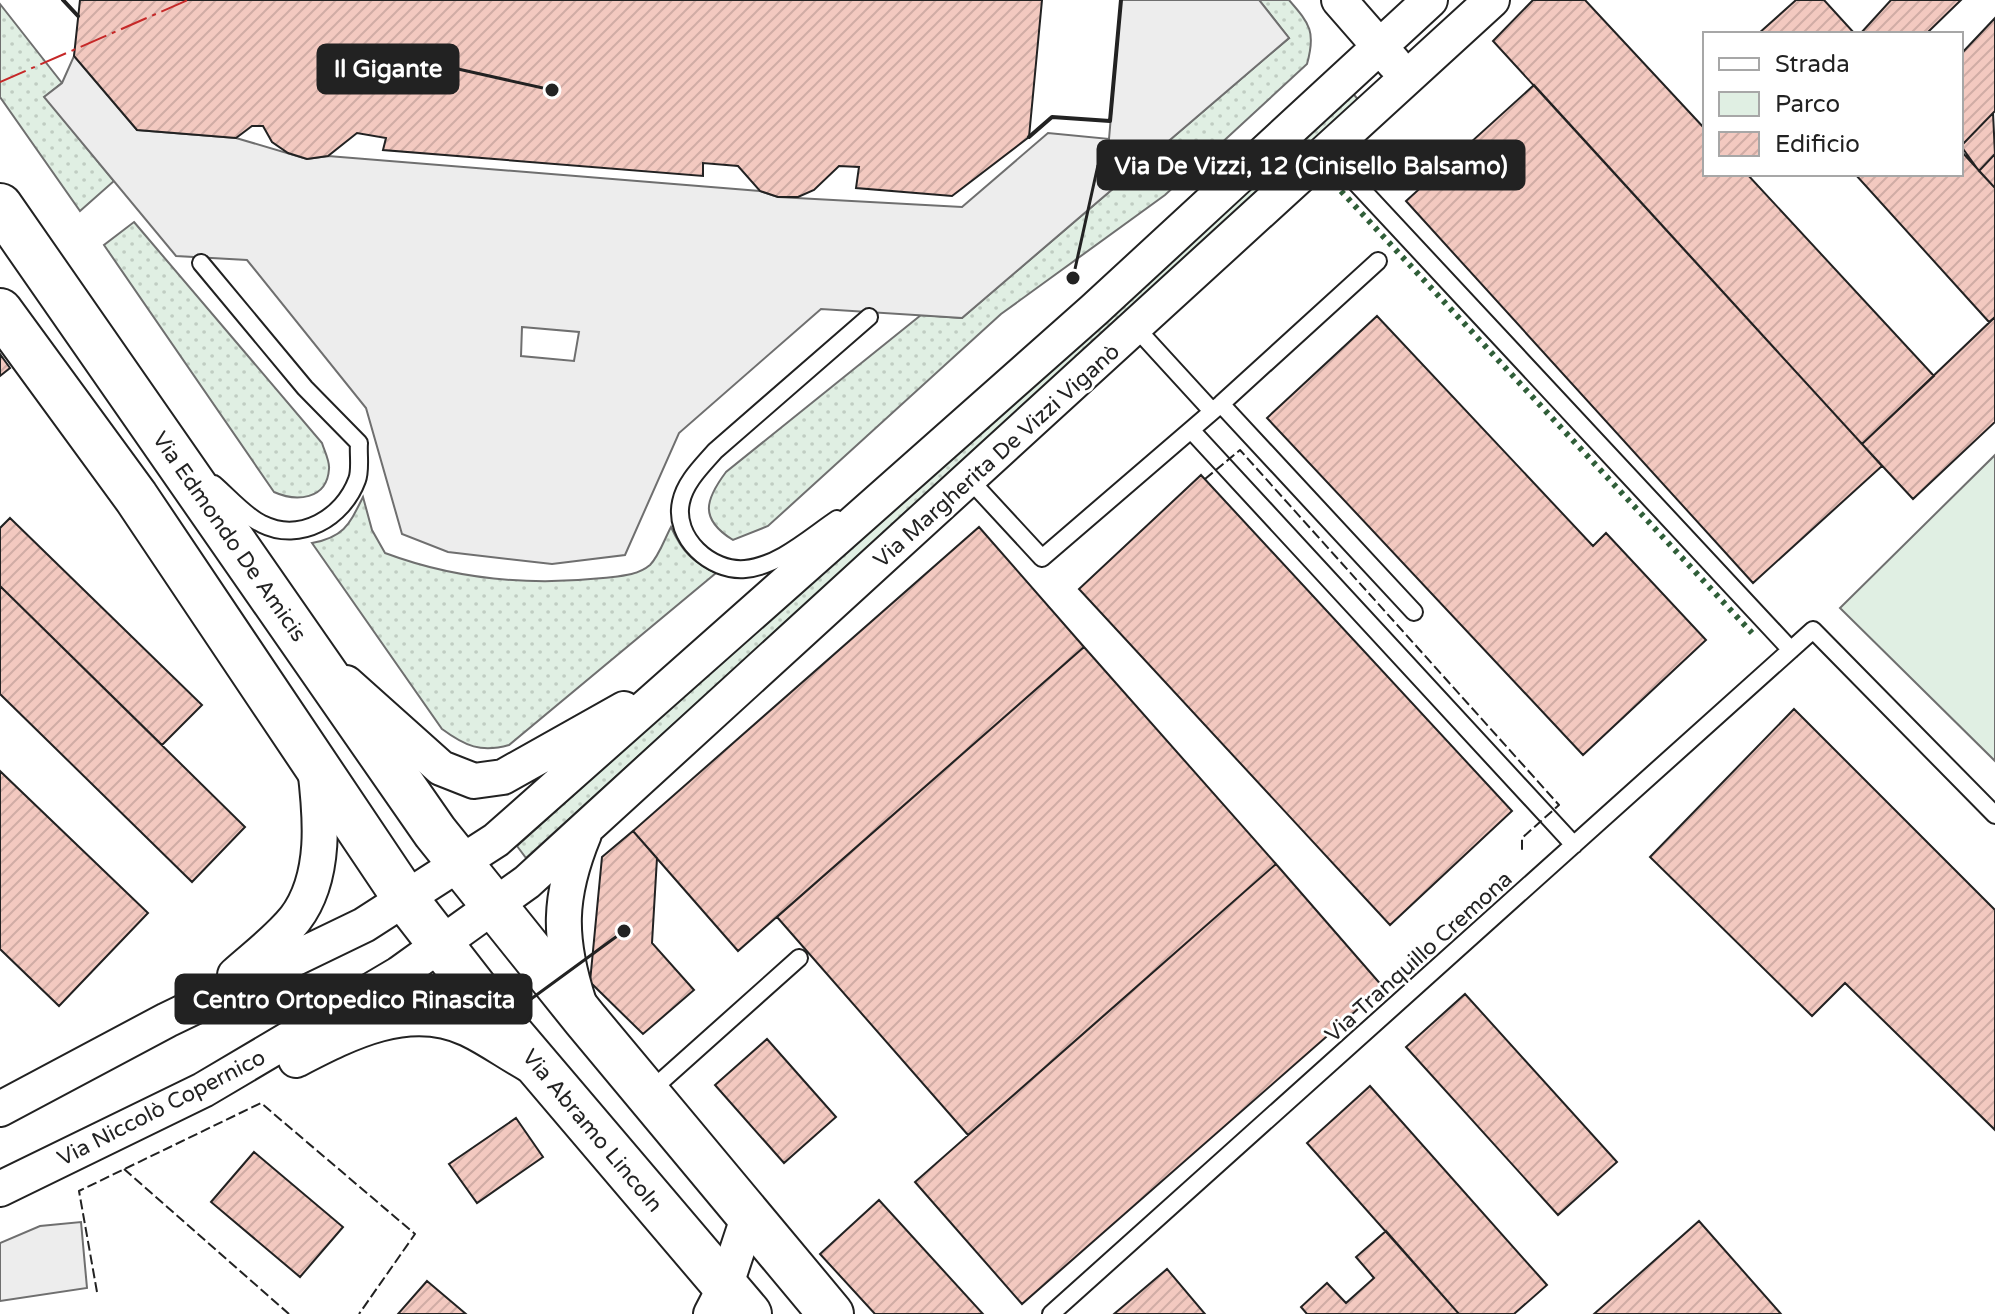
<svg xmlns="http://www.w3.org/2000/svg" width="1995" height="1314" viewBox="0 0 1995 1314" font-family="'Varela Round',sans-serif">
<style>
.grass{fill:url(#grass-dots);stroke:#6f6f6f;stroke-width:2}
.green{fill:#e0efe3;stroke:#6f6f6f;stroke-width:2}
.parking{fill:#ededed;stroke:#6f6f6f;stroke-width:2;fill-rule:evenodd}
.building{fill:url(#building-hatch);stroke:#222;stroke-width:2}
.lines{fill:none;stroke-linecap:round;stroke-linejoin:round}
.service-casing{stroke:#222;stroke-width:20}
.minor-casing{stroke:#222;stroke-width:38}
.secondary-casing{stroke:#222;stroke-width:48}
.service{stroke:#fff;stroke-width:16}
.minor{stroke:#fff;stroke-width:34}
.secondary{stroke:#fff;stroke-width:44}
.hedge{stroke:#2f5e38;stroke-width:6;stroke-dasharray:4 6;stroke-linecap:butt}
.fence{stroke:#222;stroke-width:2;stroke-dasharray:10 4;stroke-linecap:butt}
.wall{stroke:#222;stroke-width:4}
.power{stroke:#c62828;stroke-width:2;stroke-dasharray:28 6 4 6;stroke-linecap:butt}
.labels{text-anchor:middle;stroke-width:6;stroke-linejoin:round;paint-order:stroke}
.street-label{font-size:22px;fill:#222;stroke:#fff}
.leader{fill:none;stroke:#222;stroke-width:3}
.callout-dot{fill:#222;stroke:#fff;stroke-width:3}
.callout{fill:#222;stroke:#222;stroke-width:3}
.callout-label{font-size:24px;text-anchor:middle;font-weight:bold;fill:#fff}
</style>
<defs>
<pattern id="grass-dots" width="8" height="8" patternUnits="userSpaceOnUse" patternTransform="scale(2)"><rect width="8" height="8" fill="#e0efe3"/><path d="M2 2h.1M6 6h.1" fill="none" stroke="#c0cdc2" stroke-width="1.8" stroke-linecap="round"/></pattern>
<pattern id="building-hatch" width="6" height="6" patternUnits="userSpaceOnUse" patternTransform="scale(2)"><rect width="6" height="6" fill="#f3c9c0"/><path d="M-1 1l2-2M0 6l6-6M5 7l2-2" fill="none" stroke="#d0aca5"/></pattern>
</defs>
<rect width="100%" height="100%" fill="#fff"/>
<path class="grass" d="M1259 0H1289C1310 24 1316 32 1307 64L1165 195 1001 314 768 526 733 540C699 519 705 500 726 472L921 315 962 318 1289 38Z
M0 4 62 83 45 97 114 181 80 211 0 97Z
M1351 91 1360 102 526 858 517 846Z
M134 222 322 443C324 450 330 461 329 469 327 500 296 502 274 492L104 245Z
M363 497 372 530 385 553C457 580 528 586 603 578 619 576 637 576 650 565 659 556 665 538 671 527 682 551 692 562 716 573L509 745C481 753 465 746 442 729L312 543C344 537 349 525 363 497Z"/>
<path class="green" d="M1995 455V761L1840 608Z"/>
<path class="parking" d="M1121 0H1259L1289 38 962 318 821 309 679 433 625 555 552 564 448 552 402 534 366 408 247 260 176 256 44 97 62 83 74 56 137 130 236 138 307 159 328 156 760 191 778 197 962 207 1048 133 1109 139ZM522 327 579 332 574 361 521 356Z
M81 1222 87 1288 0 1301V1243L40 1226Z"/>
<path class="building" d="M80 0H1042L1029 137 952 196 856 188 859 167 839 166 814 190 798 197H778L760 191 738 166 703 163V176L383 150 386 138 357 133 328 156 307 159 288 153 272 142 263 126H252L236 138 137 130 74 56Z
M80 0H1042L1029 137 952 196 856 188 859 167 839 166 814 190 798 197H778L760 191 738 166 703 163V176L383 150 386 138 357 133 328 156 307 159 288 153 272 142 263 126H252L236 138 137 130 74 56Z
M1533 0H1585L1705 129V174H1747L1934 376 1862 444 1493 41Z
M1796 0H1824L1855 34H1758Z
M1891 0H1961L1926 34H1860Z
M1995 18V111L1961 146V54Z
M1534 85 1882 466 1753 583 1406 201Z
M1993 113 1995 154 1979 171 1961 146Z
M1961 151 1995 188V317L1989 322 1855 174H1961Z
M1995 154V188L1979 171Z
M1377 316 1593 546 1606 533 1706 640 1583 755 1267 418Z
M1995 317V422L1913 499 1862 444Z
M0 354 10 368 0 376Z
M1201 475 1512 811 1390 925 1079 589Z
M10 518 202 705 162 745 0 586V528Z
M979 527 1084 647 738 951 633 831Z
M0 586 245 827 192 882 0 694Z
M1084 647 1276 864 968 1135 777 917Z
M1794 709 1995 910V1130L1845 983 1812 1016 1650 857Z
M0 771 148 913 59 1006 0 949Z
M633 831 657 858 652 943 694 990 643 1034 590 982 602 857Z
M1276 864 1383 987 1022 1304 915 1182Z
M1465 994 1617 1162 1558 1215 1406 1047Z
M767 1039 836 1117 784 1163 715 1085Z
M1370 1086 1547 1285 1514 1314H1459L1307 1143Z
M516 1118 543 1157 477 1203 449 1164Z
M254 1152 343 1227 300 1277 211 1202Z
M879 1200 983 1314H875L820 1254Z
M1699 1221 1781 1314H1594Z
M1386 1231 1459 1314H1307L1301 1307 1327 1283 1346 1303 1374 1278 1356 1257Z
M1167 1269 1205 1314H1114Z
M427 1281 466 1314H398Z"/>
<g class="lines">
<defs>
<path id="service" d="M1328 153 1791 650
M201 263 305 388 359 443C358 454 361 470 357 480 343 518 300 543 262 524 245 516 228 496 214 484
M1136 328 1212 411
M1221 404 1414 612
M1191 430 1574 845
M969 479 1042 558 1221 404 1378 261
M837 519C810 537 779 566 745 569 711 572 673 538 681 502 685 482 702 466 715 451L869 317
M648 1093 799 958
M1051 1314 1813 630 1995 815"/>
<path id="minor" d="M1339 0 1394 63
M346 683 441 768 474 781 503 777 624 709
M235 975C255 957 278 940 295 919 327 877 321 816 315 767
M579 1003C558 939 558 897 584 834
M296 1060C348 1033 409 1001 468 1029 489 1039 508 1053 528 1064
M0 1109 167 1020 364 925 496 840 1094 310 1430 0
M0 1189 203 1090 399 974 527 882 1492 0
M711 1314 725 1287 748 1218"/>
<path id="secondary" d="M0 206 435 832 585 1019 831 1314
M0 311 136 497 407 901 504 1026 749 1314"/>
</defs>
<use href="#service" class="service-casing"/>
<use href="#minor" class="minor-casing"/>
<use href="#secondary" class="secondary-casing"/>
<use href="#service" class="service"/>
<use href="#minor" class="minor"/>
<use href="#secondary" class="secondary"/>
<path class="hedge" d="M1341 191 1752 633"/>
<path class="fence" d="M1205 479 1240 450 1559 805 1522 838V851
M124 1169 289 1314
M97 1292 79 1191 261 1103 415 1234 359 1314"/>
<path class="wall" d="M63 0 78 16
M1029 137 1052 117 1110 121 1121 0"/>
<path class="power" d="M0 82 188 0"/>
</g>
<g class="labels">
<g class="street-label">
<text transform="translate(996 455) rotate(-42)" y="8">Via Margherita De Vizzi Viganò</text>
<text transform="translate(230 536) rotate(55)" y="8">Via Edmondo De Amicis</text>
<text transform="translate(1418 956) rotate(-42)" y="8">Via Tranquillo Cremona</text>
<text transform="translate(161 1107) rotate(-27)" y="8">Via Niccolò Copernico</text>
<text transform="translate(593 1130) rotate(50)" y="8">Via Abramo Lincoln</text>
</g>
</g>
<path class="leader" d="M552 90L458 69M1073 278L1098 165M624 931L531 999"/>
<g class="callout-dot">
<circle cx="552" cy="90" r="8"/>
<circle cx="1073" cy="278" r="8"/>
<circle cx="624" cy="931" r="8"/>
</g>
<g class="callout">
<rect x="318" y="45" width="140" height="48" rx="8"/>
<rect x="1098" y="141" width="426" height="48" rx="8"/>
<rect x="176" y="975" width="355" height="48" rx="8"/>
</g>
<g class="callout-label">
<text x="388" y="77">Il Gigante</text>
<text x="1311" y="174">Via De Vizzi, 12 (Cinisello Balsamo)</text>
<text x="354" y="1008">Centro Ortopedico Rinascita</text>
</g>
<rect x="1703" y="32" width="260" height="144" fill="#ffffff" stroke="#a7a7a7" stroke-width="2"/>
<rect x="1719" y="58" width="40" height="12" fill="#ffffff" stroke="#a7a7a7" stroke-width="2"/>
<text x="1775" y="72" font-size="24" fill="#222222">Strada</text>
<rect x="1719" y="92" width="40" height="24" fill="#e0efe3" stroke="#a7a7a7" stroke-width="2"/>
<text x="1775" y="112" font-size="24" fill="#222222">Parco</text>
<rect x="1719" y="132" width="40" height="24" fill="url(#building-hatch)" stroke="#a7a7a7" stroke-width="2"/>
<text x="1775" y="152" font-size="24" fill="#222222">Edificio</text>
</svg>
